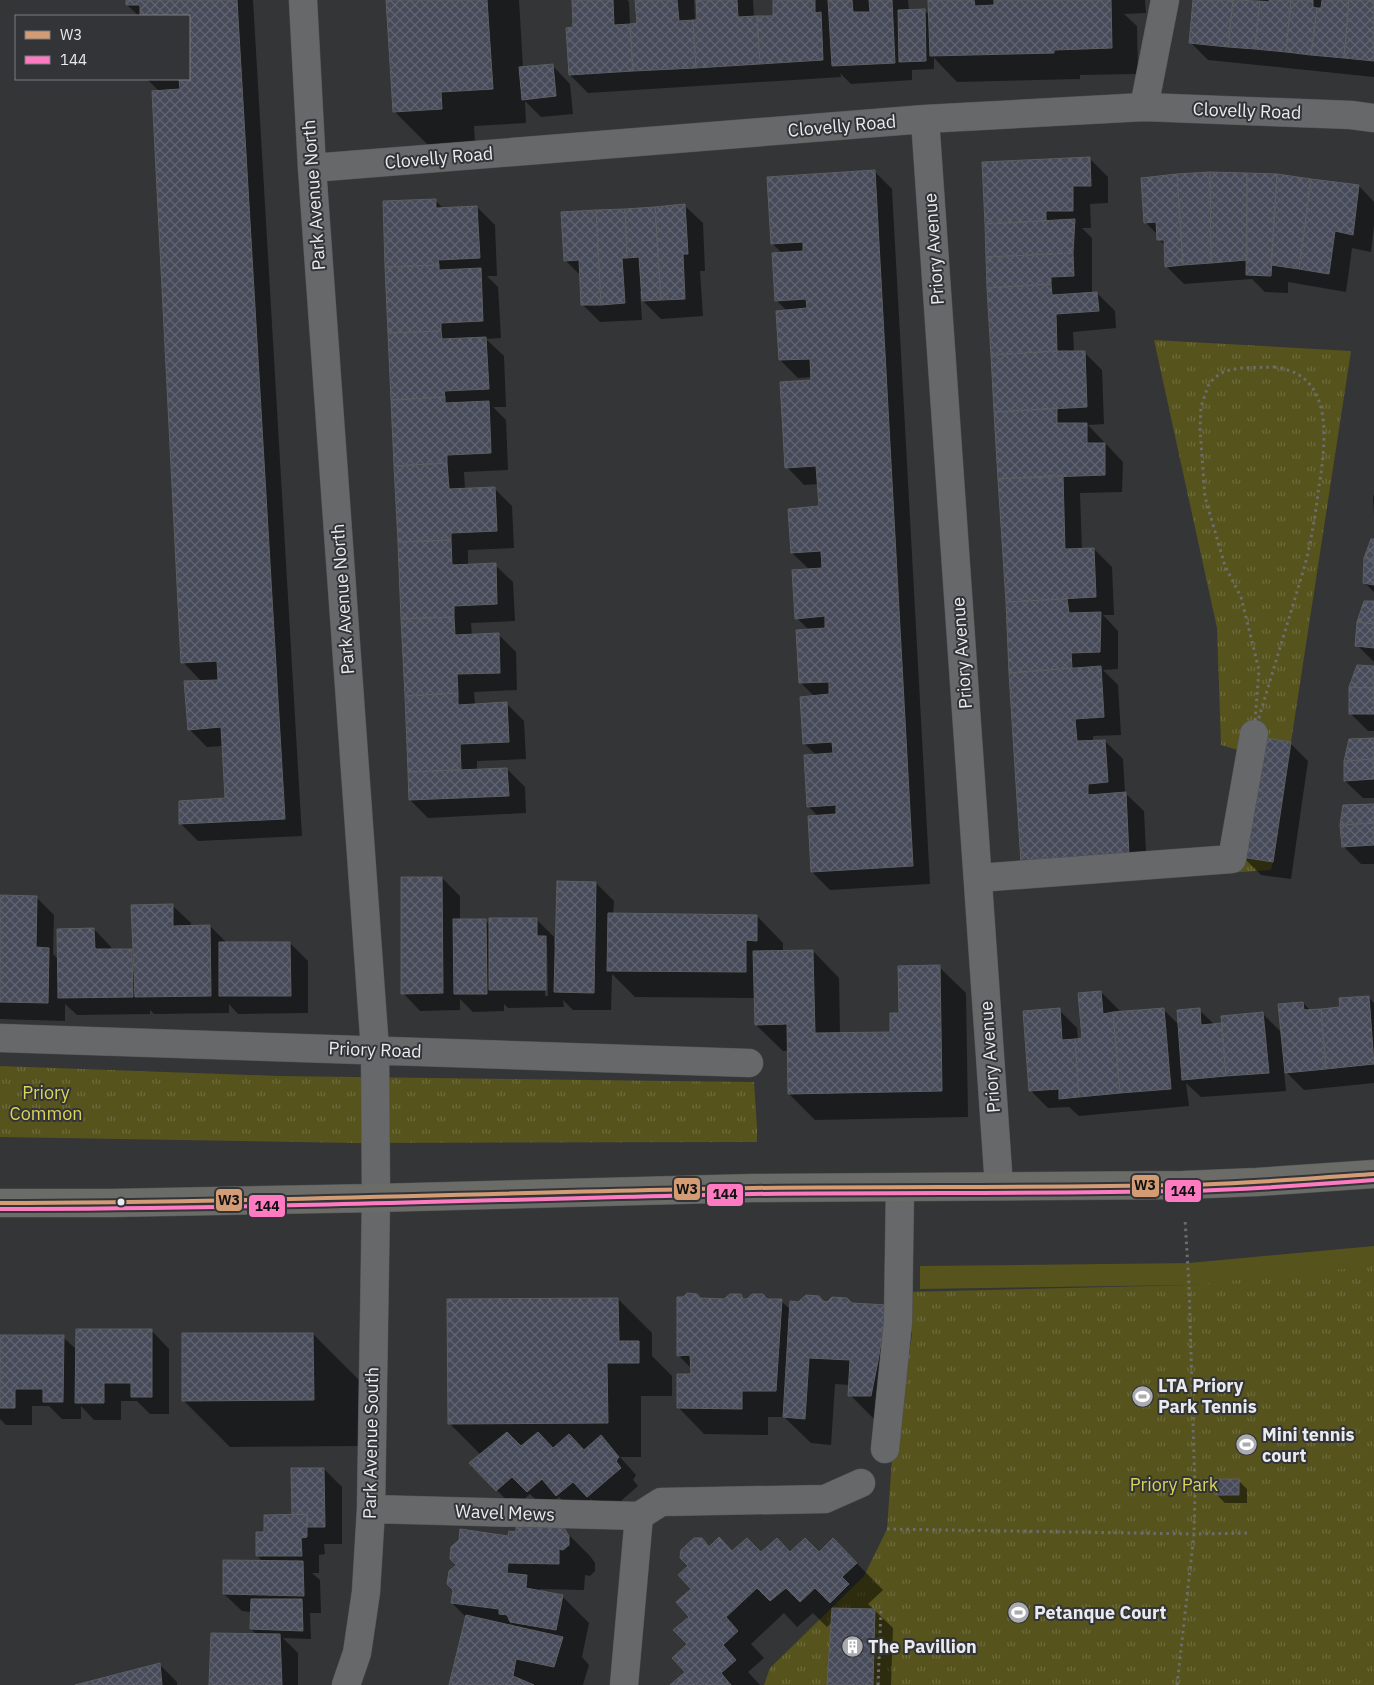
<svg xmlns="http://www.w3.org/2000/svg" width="1374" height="1685" viewBox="0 0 1374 1685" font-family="'IBM Plex Sans',sans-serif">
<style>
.grass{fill:#56531d}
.park{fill:url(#park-tufts)}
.shadow{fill:#0007;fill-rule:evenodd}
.building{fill:url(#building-cross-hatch);stroke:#5c5e60}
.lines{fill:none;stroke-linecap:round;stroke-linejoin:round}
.minor-casing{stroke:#515354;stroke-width:29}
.major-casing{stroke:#515354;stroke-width:29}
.path{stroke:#6c6d6e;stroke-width:3;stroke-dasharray:2.5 4;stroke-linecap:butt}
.minor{stroke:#67686a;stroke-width:28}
.major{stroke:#6b6b67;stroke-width:28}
.bus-1-casing{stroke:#323438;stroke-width:8}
.bus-2-casing{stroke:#323438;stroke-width:8}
.bus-1{stroke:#d39c74;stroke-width:4}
.bus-2{stroke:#fe7ac1;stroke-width:4}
.bus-dot{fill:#eaebee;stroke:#323438;stroke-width:2}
.labels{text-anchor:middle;stroke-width:4;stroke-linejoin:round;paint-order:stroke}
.street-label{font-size:18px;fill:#eaebee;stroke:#323438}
.park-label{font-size:18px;fill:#dbd559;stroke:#323438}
.poi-label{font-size:18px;font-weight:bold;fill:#eaebee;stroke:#323438;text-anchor:start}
.line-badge{stroke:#323438;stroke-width:2}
.pale-badge-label{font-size:14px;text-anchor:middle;font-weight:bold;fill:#111}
</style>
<defs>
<pattern id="park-tufts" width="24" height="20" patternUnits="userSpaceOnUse" patternTransform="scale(1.25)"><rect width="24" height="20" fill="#56531d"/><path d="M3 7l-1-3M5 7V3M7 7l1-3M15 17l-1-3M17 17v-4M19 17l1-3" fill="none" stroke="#6e6c3e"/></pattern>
<pattern id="building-cross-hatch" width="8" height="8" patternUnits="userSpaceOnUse" patternTransform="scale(1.25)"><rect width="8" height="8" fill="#464a59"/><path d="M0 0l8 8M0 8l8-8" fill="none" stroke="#616471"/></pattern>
</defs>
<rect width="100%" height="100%" fill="#333537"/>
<path class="grass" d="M1374 1246V1269L1190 1285 920 1289V1266L1189 1263Z"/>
<path class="park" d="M1154 340 1351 351 1291 742 1259 737 1242 858 1273 862 1271 870 1031 886 1222 848 1238 750 1221 745 1217 628Z
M0 1066 279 1076 754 1082 757 1128V1142L355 1143 0 1137Z
M1374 1266V1685H764L770 1668 864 1576 887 1529 904 1292 1189 1285Z"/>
<path class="shadow" d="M127 0H253L302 836 198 841 181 824 227 800 223 746 207 747 189 729 202 682 183 662 160 92 147 79H189V16H139L127 5Z
M387 0H519L523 68 553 66 570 84 573 114 541 117 525 101 526 123 474 126 475 142 428 145 394 111Z
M573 0H627L629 2 630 25 638 24 637 0H694L695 21H698L697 0H753L754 18 775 17 774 0H908L909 11 924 10 930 16V0H1145L1146 13 1124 14 1137 26 1138 74 1080 75V79L957 82 934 58V69L912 70V80L851 84 840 73 841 77 588 93 570 75 575 28Z
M1194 0H1374V77L1208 60 1190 42Z
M1090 159 1108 177V203L1090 204 1091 228H1082L1092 238V293H1097L1115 311 1116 328 1073 332 1074 352H1084L1102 370 1104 424 1088 425 1123 462 1122 492 1080 493 1082 550 1094 549 1112 567 1114 615H1103L1118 631V669L1103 670 1118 685 1121 735 1093 736V742L1105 741 1123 759 1125 793 1144 811 1147 873 1022 862 999 479 983 163Z
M875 172 892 189 930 884 830 890 812 872 819 817 808 806 817 756 804 743 815 697 801 683 809 630 797 618 810 570 792 553 820 507 819 484 804 485 787 467 812 382V377L798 378 780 360 787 311 776 300 783 254 773 244Z
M1359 186 1374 202V225L1371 252 1352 248 1346 292 1288 282V293L1265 292 1252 279 1184 284 1166 266 1165 246 1159 239 1158 235 1145 222Z
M435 200 443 208 477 207 495 225 497 276H487L498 287 501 338 486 339 504 356 506 407H493L506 420 508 470 464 472 465 489 494 488 512 506 514 548 468 550V566L495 565 513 582 515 621 471 623 472 635 498 634 516 652 517 690 474 692 475 705 506 703 524 721 526 759 477 761V770L507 769 525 787 526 813 428 818 410 800Z
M685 206 703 223 705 271H700L703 316 661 319 643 301V291H640L642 320 600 322 583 305 581 276 565 260Z
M1374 494V515L1373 497Z
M1374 541V592L1365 583Z
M1374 603V662L1357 645Z
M1374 668V731H1368L1350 713Z
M1374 739V798H1363L1345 781Z
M1290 743 1308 761 1291 879 1261 875 1243 857Z
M1374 805V864H1361L1344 847Z
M442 878 460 896V920H485L490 925 536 919 554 937V946L556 948 596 883 614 901 613 915 757 916 783 943V952L813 951 839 978 840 1034 892 1033 900 1014 939 967 966 993 968 1117 815 1120 789 1094 788 1051H783L756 1025V998L635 997 612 974 611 1010H573L563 1000 564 1007 508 1008 504 1004V1011L473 1012 460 999V1010L420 1011 403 993ZM545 942 547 945 548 996H545Z
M0 896 36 897 54 915 53 954 59 960 94 929 111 947 112 950H132L135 953 173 906 191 923V926H210L227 943H290L308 961V1013L238 1014 229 1004V1013L154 1014 150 1010V1014L77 1015 65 1004V1021L0 1019Z
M1101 992 1119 1010V1013L1163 1009 1179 1025 1199 1010 1215 1025 1263 1014 1282 1033 1303 1003 1311 1011 1341 1008 1368 997 1374 1003V1083L1304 1090 1284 1070 1286 1091 1201 1097 1186 1083 1189 1106 1079 1116 1069 1107 1048 1108 1030 1090 1059 1010 1077 1028 1078 1040 1083 1039Z
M740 1295 745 1300 781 1301 791 1310 824 1303 886 1306 912 1333 904 1388 876 1421 850 1395V1385L835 1384 831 1445 811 1443 784 1417H768V1435L704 1434 678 1407 692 1376V1369L678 1355 701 1299 724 1300Z
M618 1299 652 1333V1356L672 1376V1396H641V1457H620L636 1475 633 1480 638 1486 606 1514 591 1499 575 1513 559 1497 545 1509 530 1494 514 1508 471 1463 481 1455 449 1423Z
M152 1331 169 1349V1414H150L137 1401H121V1420H94L81 1406V1419H62L49 1406H32V1425H6L0 1419V1337H63L77 1350Z
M313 1334 359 1380 360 1446 230 1447 183 1400Z
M324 1469 342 1487V1544H324L325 1554 319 1555V1573H312L320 1580 321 1613H310L311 1639 283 1638 298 1653V1685H210L257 1635 251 1629V1612L242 1611 224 1594 264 1562 257 1556 265 1533 293 1516Z
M1238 1480 1247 1489V1503H1225L1216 1494Z
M563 1529 590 1556 595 1563V1571L590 1576 585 1575 584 1590 539 1589 543 1593 563 1597 589 1623 582 1657 589 1665 583 1685H450L466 1617 452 1603 509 1537Z
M833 1539 883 1590 868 1604 893 1628 891 1685H829L832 1622 827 1627 813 1613 797 1627 784 1613 751 1644 764 1658 748 1672 760 1685H672L686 1673 693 1589 710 1548 733 1552 762 1554 819 1553Z
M159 1664 177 1682V1685H80Z"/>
<path class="building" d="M126 0H237L285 819 179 824V801L225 798 221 727 188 730 184 681 218 680 217 661 181 663 152 91 180 89 179 79H189V16H140V5H126Z
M386 0H487L493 89 441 92 442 109 393 112Z
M572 0H613L614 25 630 24 633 71 569 75 566 28 573 27Z
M635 0H677L679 21 693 20 696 68 633 71 630 24 637 23Z
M696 0H737L738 17 757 16 760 64 696 68 693 20H697Z
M773 0H815V13L821 12 823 60 760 64 757 16H773Z
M828 0H852L853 12H870L869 0H892L895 63 832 66Z
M928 0H974L975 6 994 5V0H1111L1112 48 1054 50V53L930 56Z
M1193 0H1233L1228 47 1189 43Z
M1233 0 1260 1 1255 49 1228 47Z
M1269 0H1291L1286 52 1255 49 1260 1 1269 2Z
M1291 0H1313V7L1317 8 1311 55 1286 52Z
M1322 0H1349L1344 58 1311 55 1317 8H1321Z
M1349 0H1374V61L1344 58Z
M925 9 926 61 899 62 898 10Z
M553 64 556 96 522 100 519 67Z
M1090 157 1091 186H1073V211H1046V221L985 224 982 162Z
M875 170 913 866 811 872 808 816 836 814V805L807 807 804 755 833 753 832 742 803 744 800 697 829 694V682L799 683 796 630 825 628V616L795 619 792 570 822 568 821 551 791 553 788 509 819 506 816 466 785 468 780 382 811 380 810 359 779 360 776 311 807 308 806 299 775 301 772 253 803 251V242L771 244 767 177Z
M1210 172 1211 263 1183 265 1177 174Z
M1210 172 1247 173V260L1211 263Z
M1247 173 1277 174 1271 276 1246 275Z
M1177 174 1183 265 1165 267 1164 240H1157L1156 222 1144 223 1141 178Z
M1277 174 1311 179 1299 269 1271 265Z
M1311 179 1359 185 1353 235 1335 231 1329 274 1299 269Z
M436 199V208L477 206 480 258 438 260 439 265 385 267 383 201Z
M685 204 688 254H683L685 299 661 300 655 207Z
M655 207 661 300 642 301 639 257 627 258 625 209Z
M625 209 627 258H622L625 303 601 305 596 210Z
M596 210 601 305H581L579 260 564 261 561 212Z
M1075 219 1073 253 986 257 985 224Z
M1073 253 1074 276 1051 277V284L987 288 986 257Z
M439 265V270L481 268 483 321 441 323V331L388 333 385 267Z
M1051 284 1052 295 1097 292 1099 311 1056 314 1057 351 991 355 987 288Z
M441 331 442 339 486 337 489 389 444 391 445 397 391 400 388 333Z
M1057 351H1085L1087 407 994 412 991 355Z
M445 397V403L489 401 491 453 447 455V463L394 466 391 400Z
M1057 408V423H1087V443H1105V475L998 479 994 412Z
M447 463 449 489 495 487 497 531 451 533V540L398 542 394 466Z
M1063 475 1065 549 1094 548 1096 597 1006 602 998 479Z
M1371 539H1374V560L1364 558Z
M451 540 452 565 496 563 497 604 454 606V617L401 619 398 542Z
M1364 558 1374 560V585L1363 583Z
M1067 599 1069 613 1101 612 1100 652 1071 653 1072 668 1009 673 1006 602Z
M1364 601H1374V624L1357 622Z
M454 617 455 635 499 633 500 673 457 674 458 693 405 696 401 619Z
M1357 622 1374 624V648L1355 646Z
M1357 665 1374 666V688L1349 687Z
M1101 666 1104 717 1075 719 1077 741 1105 740 1108 782 1088 784V795L1126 792 1129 856 1021 863 1009 673Z
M1349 687 1374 688V714H1349Z
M458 693V705L507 702 509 742 460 744 461 770 408 772 405 696Z
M1259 737 1291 742 1273 862 1241 857Z
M1374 738V759L1344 761 1349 739Z
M1374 759V779L1344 781V761Z
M507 768 509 796 409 800 408 772Z
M1374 804V823L1340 825 1343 805Z
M1374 823V845L1342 847 1340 825Z
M401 877H442L443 993 401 994Z
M557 881 596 882 594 993 554 992Z
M0 895 37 896 36 947 49 948 48 1003 0 1002Z
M173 904V926L210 925 211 996 135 997 131 905Z
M608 913 757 915V941L746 940V972L607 971Z
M489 918H537V936H546V990H489Z
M453 919H486L487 994H454Z
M94 928 95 949H132L133 997 58 998 57 929Z
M219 942H290L291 996H219Z
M813 950 815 1033 890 1032V1013H899L898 966 940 965 942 1091 788 1094 787 1024 755 1025 753 951Z
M1101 991 1103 1014 1113 1012 1120 1093 1079 1097 1075 1039 1082 1038 1078 993Z
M1369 996 1374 1064 1326 1069 1321 1009 1340 1007 1339 998Z
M1303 1002 1304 1010 1321 1009 1326 1069 1285 1073 1278 1004Z
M1060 1008 1062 1040 1075 1039 1079 1097 1059 1099V1089L1029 1091 1023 1011Z
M1164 1008 1171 1089 1120 1093 1113 1012Z
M1200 1008 1201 1025 1222 1023 1226 1076 1182 1080 1177 1010Z
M1263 1012 1269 1073 1226 1076 1221 1016Z
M687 1293 697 1294 700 1298 724 1299 730 1294H741L743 1299H747L752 1294H763L767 1299H782L776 1391H742V1409L677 1408V1374H691L690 1355 677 1356V1297H683Z
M806 1295 819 1296 823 1301 827 1302 832 1297 847 1298 852 1303 887 1305 878 1361 871 1396H848L850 1360 809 1358 805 1419 783 1417 790 1301 798 1302Z
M618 1298 619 1341H639V1363H607L608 1423 448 1424 447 1299Z
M76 1329H152V1397H131V1383H104V1403H75Z
M182 1333H313L314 1400 182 1401Z
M0 1335H64L63 1402H43V1389H15V1408H0Z
M507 1432 521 1446 538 1432 553 1448 569 1434 584 1450 601 1435 619 1457 616 1461 621 1468 587 1497 573 1482 556 1496 542 1479 527 1492 512 1477 496 1491 469 1463Z
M291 1468H324L325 1527H307V1514L292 1515Z
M1215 1479H1239V1495H1215Z
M307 1514V1537L301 1538 302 1556H256V1532H264V1515Z
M516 1525 564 1528 569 1536V1545L563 1550 559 1549V1564L508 1563 507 1573 527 1575 526 1588 563 1595 556 1630 510 1622 507 1615 499 1614V1609L451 1603 453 1590 447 1584 449 1571 456 1565 450 1559 451 1547 459 1540 460 1529 508 1536 509 1531 516 1532Z
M719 1537 732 1551 747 1538 761 1552 777 1538 790 1552 805 1538 819 1552 833 1538 857 1563 842 1577 849 1584 830 1603 815 1588 800 1602 786 1588 770 1601 757 1588 726 1617 738 1631 723 1645 736 1660 721 1673 731 1685H670L685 1672 672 1658 687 1644 673 1630 689 1617 676 1602 691 1589 678 1575 688 1566 680 1558 681 1550 694 1538H702L709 1547Z
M223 1560 303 1561 304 1596 223 1594Z
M251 1599H302L303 1631 250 1629Z
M832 1608 875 1609 873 1685H827Z
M466 1615 563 1637 554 1667 516 1659 513 1676 534 1685H449Z
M211 1633 280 1634 282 1685H209Z
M160 1663 162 1685H75Z"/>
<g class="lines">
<defs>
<path id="minor" d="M303 0 312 168 375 1050 376 1198 371 1509 366 1592 357 1653 346 1685
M1144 107 1165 0
M925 119 999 1186
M312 168 925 119 1144 107 1351 115 1374 118
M978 878 1232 859 1254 734
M0 1038 749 1063
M885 1449 898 1322 900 1188
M371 1509 639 1516 661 1502 825 1499 861 1483
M624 1685 639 1516"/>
<path id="major" d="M0 1203H111L376 1198 753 1188 1183 1185 1257 1182 1374 1174"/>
</defs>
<use href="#minor" class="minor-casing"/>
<use href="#major" class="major-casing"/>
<path class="path" d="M1274 367C1338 374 1325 448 1318 493 1315 518 1311 541 1305 565L1254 734 1259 670 1241 597 1225 566 1205 497 1200 430 1201 407 1208 386 1214 378 1225 371 1240 368Z
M887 1529 1194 1534 1251 1533
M878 1685 881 1610
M1177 1685 1194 1534 1195 1492 1189 1285 1185 1219"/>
<use href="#minor" class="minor"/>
<use href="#major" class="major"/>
<defs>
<path id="bus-1" d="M0 1203C251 1203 502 1192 753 1188 895 1186 1038 1188 1181 1185 1245 1184 1310 1178 1374 1174"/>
<path id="bus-2" d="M0 1209C251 1209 502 1199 753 1194 895 1192 1038 1194 1181 1191 1245 1190 1310 1185 1374 1180"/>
</defs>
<use href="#bus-1" class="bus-1-casing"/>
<use href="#bus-2" class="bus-2-casing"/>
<use href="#bus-1" class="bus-1"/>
<use href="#bus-2" class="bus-2"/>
</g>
<defs>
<symbol id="stadium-disc" viewBox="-11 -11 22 22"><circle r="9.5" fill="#aaabae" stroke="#323438"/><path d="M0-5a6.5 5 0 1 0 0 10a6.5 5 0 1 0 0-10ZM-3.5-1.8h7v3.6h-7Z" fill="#fff"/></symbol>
<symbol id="building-disc" viewBox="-11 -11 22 22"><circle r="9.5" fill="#aaabae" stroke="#323438"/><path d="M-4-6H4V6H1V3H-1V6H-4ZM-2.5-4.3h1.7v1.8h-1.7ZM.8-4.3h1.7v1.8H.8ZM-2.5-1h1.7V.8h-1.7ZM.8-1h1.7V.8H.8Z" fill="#fff"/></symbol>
</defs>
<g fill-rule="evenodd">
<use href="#stadium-disc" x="1130" y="1384" width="25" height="25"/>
<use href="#stadium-disc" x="1234" y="1432" width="25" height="25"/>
<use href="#stadium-disc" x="1006" y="1600" width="25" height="25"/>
<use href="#building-disc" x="840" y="1634" width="25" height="25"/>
</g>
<circle class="bus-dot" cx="121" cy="1202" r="4.5"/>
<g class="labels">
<g class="street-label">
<text transform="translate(1247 111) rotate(2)" y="6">Clovelly Road</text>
<text transform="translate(842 126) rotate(-5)" y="6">Clovelly Road</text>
<text transform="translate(439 158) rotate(-5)" y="6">Clovelly Road</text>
<text transform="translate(314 195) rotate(-94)" y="6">Park Avenue North</text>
<text transform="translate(934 249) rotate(-94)" y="6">Priory Avenue</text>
<text transform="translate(343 599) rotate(-94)" y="6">Park Avenue North</text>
<text transform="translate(962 653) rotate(-94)" y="6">Priory Avenue</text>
<text transform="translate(375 1050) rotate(2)" y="6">Priory Road</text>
<text transform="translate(990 1057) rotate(-94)" y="6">Priory Avenue</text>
<text transform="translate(371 1443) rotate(-89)" y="6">Park Avenue South</text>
<text transform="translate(505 1513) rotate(2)" y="6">Wavel Mews</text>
</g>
<g class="park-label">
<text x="46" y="1099">Priory<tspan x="46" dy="21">Common</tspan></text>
<text x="1174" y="1491">Priory Park</text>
</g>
<g class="poi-label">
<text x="1158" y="1392">LTA Priory<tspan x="1158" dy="21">Park Tennis</tspan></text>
<text x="1262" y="1441">Mini tennis<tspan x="1262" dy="21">court</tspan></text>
<text x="1034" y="1619">Petanque Court</text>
<text x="868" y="1653">The Pavillion</text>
</g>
</g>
<g class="line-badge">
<rect x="1131" y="1174" width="29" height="24" rx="5" fill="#d39c74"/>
<rect x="673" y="1177" width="28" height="24" rx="5" fill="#d39c74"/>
<rect x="1164" y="1179" width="38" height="24" rx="5" fill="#fe7ac1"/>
<rect x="706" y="1183" width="38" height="24" rx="5" fill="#fe7ac1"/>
<rect x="215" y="1188" width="28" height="24" rx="5" fill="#d39c74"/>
<rect x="248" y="1194" width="38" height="24" rx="5" fill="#fe7ac1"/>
</g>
<g class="pale-badge-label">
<text x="1145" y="1190">W3</text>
<text x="687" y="1194">W3</text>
<text x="1183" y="1196">144</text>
<text x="725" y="1199">144</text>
<text x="229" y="1205">W3</text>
<text x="267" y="1211">144</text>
</g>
<rect x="15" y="15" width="175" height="65" fill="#323438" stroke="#7c7d81"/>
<rect x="25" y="31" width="25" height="8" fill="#d39c74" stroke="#7c7d81"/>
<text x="60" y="40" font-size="15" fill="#eaebee">W3</text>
<rect x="25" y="56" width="25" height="8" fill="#fe7ac1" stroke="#7c7d81"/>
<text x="60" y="65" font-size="15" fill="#eaebee">144</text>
</svg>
